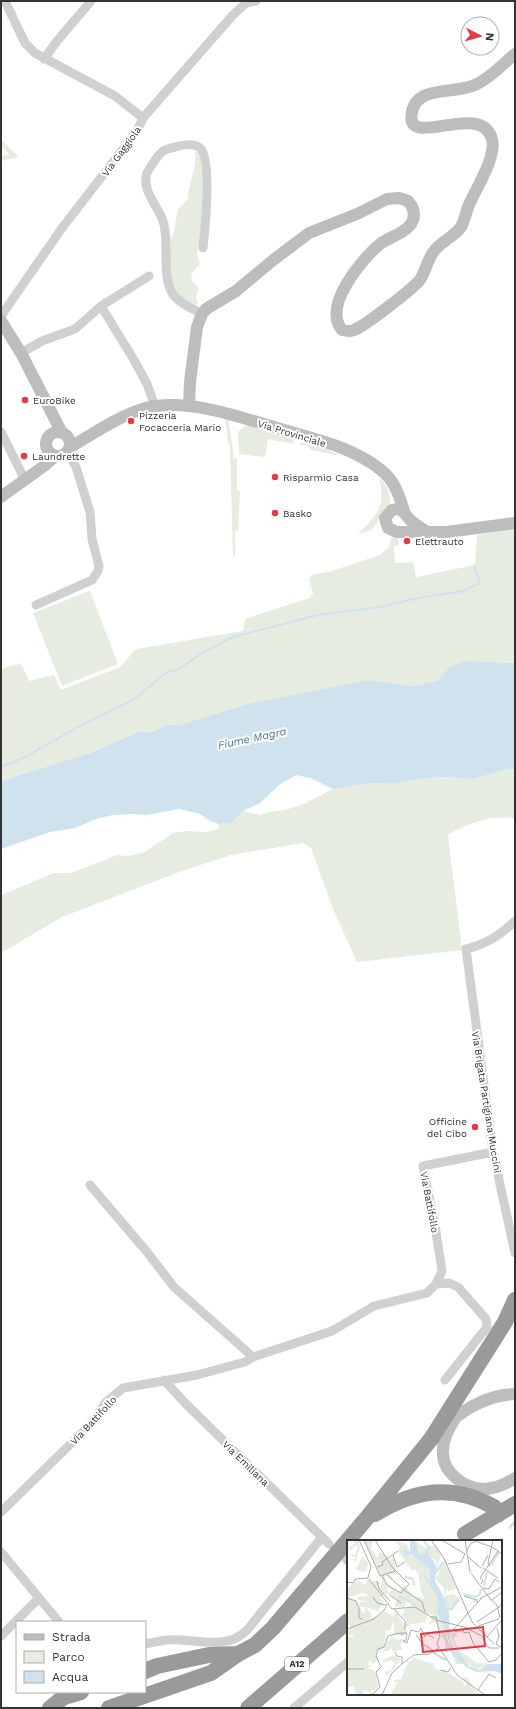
<svg xmlns="http://www.w3.org/2000/svg" width="516" height="1709" viewBox="0 0 516 1709" font-family="'Work Sans',sans-serif">
<style>
.green{fill:#e6ecdf}
.water{fill:#cfe2ee}
.lines{fill:none;stroke-linecap:round;stroke-linejoin:round}
.stream{stroke:#cfe2ee;stroke-width:2}
.highway-tunnel{stroke:#d6d6d6;stroke-width:16;stroke-dasharray:16 8;stroke-linecap:butt}
.street{stroke:#d0d0d0;stroke-width:9}
.secondary{stroke:#bdbdbd;stroke-width:12}
.highway{stroke:#9a9a9a;stroke-width:16}
.highway-bridge{stroke:#9a9a9a;stroke-width:16}
.poi-dot{fill:#e63946;stroke:#fff;stroke-width:1.5}
.labels{text-anchor:middle;stroke-width:4;stroke-linejoin:round;paint-order:stroke}
.shield{fill:#fff;stroke:#707070;stroke-width:1}
.shield-label{font-size:9px;font-weight:bold;fill:#333}
.street-label{font-size:10px;fill:#333;stroke:#fff}
.poi-label{font-size:10px;fill:#333;stroke:#fff;text-anchor:start}
.water-label{font-size:11px;font-style:italic;fill:#3f7597;stroke:#fff}
.inset-river{fill:none;stroke:#cfe2ee;stroke-width:2}
.inset-road{fill:none;stroke:#adadad;stroke-width:1}
.view{fill:#e63946;fill-opacity:0.15;stroke:#e63946;stroke-width:2}
.inset-edge{fill:none;stroke:#333;stroke-width:2}
</style>
<rect width="100%" height="100%" fill="#fff"/>
<path class="green" d="M1 140 19 157 1 161V156L9 154 1 146Z
M195 152H197C207 162 204 223 201 238 198 250 194 251 200 264L191 274 193 282 199 289 196 297 198 305 191 303 179 296 175 291 171 279 169 241 173 235 178 209 188 199C188 185 198 164 195 152Z
M225 415 228 416 234 458 237 459V490L240 491 238 531H235V557L233 556 230 445 228 444Z
M247 424 293 438V444L268 439 265 457 239 454 238 432Z
M301 440 318 445 341 456 311 450 306 445H300Z
M379 478C386 484 393 495 389 506 388 508 385 510 383 513 373 526 378 530 358 534 377 515 386 506 379 478Z
M515 528V663L468 661 451 667 437 681 414 686 368 680 247 704 180 725H166L150 733 141 731 90 753 13 777 1 782V670L9 666 21 664 29 681 54 675 61 690 120 667 136 649 243 631 245 619 309 598 313 594 309 579 311 575 332 571 380 555 389 547 392 535 398 534 399 545 394 546 395 563 413 562 416 577 475 565 477 535Z
M90 591 118 664 62 686 33 613Z
M515 769V818C488 816 471 822 448 835L462 950 357 962 333 909 311 848 303 843 231 855 179 872 62 917 1 953V895L54 873H71L117 855 127 856 143 853 173 833 186 831 205 832 219 829V824L231 823 243 811 260 815 270 812 285 810 304 804 333 789 370 783 394 784 412 780 442 777 473 779 504 770Z"/>
<path class="water" d="M468 661 515 663V769L504 770 473 779 442 777 412 780 394 784 370 783 333 789 310 778 296 775 279 785 260 803 243 811 231 823 219 824 210 821 200 814 179 809 147 815 132 814 113 815 96 819 75 828 50 832 1 849V782L13 777 90 753 141 731 150 733 166 725H180L247 704 368 680 414 686 437 681 451 666Z"/>
<g class="lines">
<path class="stream" d="M1 767 25 757 80 726 133 700 166 673 179 669 200 654 233 637 318 615 380 607 418 598 463 591 480 583 474 565"/>
<path class="highway-tunnel" d="M494 1507 515 1523"/>
<path class="street" d="M5 1 25 43 35 53 115 96 143 118
M44 59 57 41 91 1
M101 306 134 360 147 384 155 406
M202 314C192 308 178 303 172 293 161 273 170 242 163 221 158 206 141 190 147 173 150 167 158 155 163 151 166 149 172 148 175 147 182 145 195 142 201 149 212 163 205 229 203 248
M1 316 62 228 137 131 143 118 232 16 246 3 256 1
M21 353 42 341 75 329 101 306 149 276
M1 432 25 480
M36 605 92 580 98 571 99 566 92 539 90 512 76 467 67 452
M515 921C500 935 487 944 466 949L493 1152 515 1253
M90 1185 147 1252 174 1287 253 1357
M436 1284 449 1283 458 1287 486 1319 487 1327 445 1380
M164 1380 184 1402 329 1544
M1 1512 92 1423 106 1402 123 1388 197 1375 245 1362 253 1357 332 1331 374 1306 427 1293 436 1284 442 1271 435 1226 423 1166 493 1152
M1 1552 59 1622
M342 1555 348 1561
M1 1636 39 1598
M145 1644C152 1643 159 1641 167 1640 193 1638 228 1652 248 1629L322 1537
M294 1708 348 1662"/>
<path class="secondary" d="M1 321 21 353 62 433
M189 406 190 382 197 327 202 314 206 309 236 291 272 261 309 233 357 214 387 199 399 198 408 201C414 208 416 216 411 224 404 234 389 237 380 244 362 259 322 306 342 330 346 331 350 332 354 330 365 326 411 290 419 281 425 274 427 260 434 251 439 243 454 237 461 227 464 222 466 213 468 207 475 190 497 157 492 139 481 99 404 152 412 112 417 84 458 95 477 84 491 77 503 64 515 54
M46 444a12 12 0 1 1 24 0a12 12 0 1 1-24 0Z
M69 448C93 434 129 409 156 406 199 401 241 418 281 429 314 439 353 447 381 470 395 481 399 495 404 511
M1 497 44 466 55 456
M426 531C420 528 415 524 410 520 404 513 402 507 392 510L385 518 388 528 397 532H447L515 523
M456 1417C449 1428 442 1440 443 1454 444 1474 465 1488 483 1489 495 1489 506 1484 515 1478
M451 1421C469 1406 491 1395 515 1394"/>
<path class="highway" d="M375 1514C414 1490 452 1483 494 1507
M145 1671 157 1666 209 1655 238 1654
M50 1708 64 1697 81 1692
M109 1708 211 1673 238 1654 255 1645 273 1628 366 1519 431 1439 505 1322 515 1300
M248 1708 348 1621"/>
<path class="highway-bridge" d="M465 1534 515 1504"/>
</g>
<g class="poi-dot">
<circle cx="25" cy="400" r="4"/>
<circle cx="131" cy="421" r="4"/>
<circle cx="24" cy="456" r="4"/>
<circle cx="275" cy="477" r="4"/>
<circle cx="275" cy="513" r="4"/>
<circle cx="407" cy="541" r="4"/>
<circle cx="475" cy="1127" r="4"/>
</g>
<g class="labels">
<rect class="shield" x="285" y="1657" width="24" height="14" rx="3"/>
<g class="shield-label">
<text x="297" y="1667">A12</text>
</g>
<g class="street-label">
<text transform="translate(121 151) rotate(-54)" y="4">Via Gaggiola</text>
<text transform="translate(292 433) rotate(17)" y="4">Via Provinciale</text>
<text transform="translate(487 1102) rotate(81)" y="4">Via Brigata Partigiana Muccini</text>
<text transform="translate(430 1202) rotate(79)" y="4">Via Battifollo</text>
<text transform="translate(93 1420) rotate(-47)" y="4">Via Battifollo</text>
<text transform="translate(246 1463) rotate(44)" y="4">Via Emiliana</text>
</g>
<g class="poi-label">
<text x="33" y="404">EuroBike</text>
<text x="139" y="419">Pizzeria<tspan x="139" dy="12">Focacceria Mario</tspan></text>
<text x="32" y="460">Laundrette</text>
<text x="283" y="481">Risparmio Casa</text>
<text x="283" y="517">Basko</text>
<text x="415" y="545">Elettrauto</text>
<text x="467" y="1125" text-anchor="end">Officine<tspan x="467" dy="12">del Cibo</tspan></text>
</g>
<g class="water-label">
<text transform="translate(252 738) rotate(-12)" y="4">Fiume Magra</text>
</g>
</g>
<g transform="translate(347 1540)">
<rect width="155" height="155" fill="#fff"/>
<path d="M4 0H11L13 8 8 23 7 20 2 19H8V16L5 17 4 15H8L11 7 8 6 4 10 1 8 8 3ZM17 0H26L24 9 31 18 32 12 40 15 44 24 43 20 46 17 50 34H42L46 38 44 40 40 35 37 36 39 39 37 41 51 52 57 46 65 53 63 55 78 59 74 52 71 33 68 29 65 31 51 11 53 7 48 0 60 6 61 12 83 30V40H80L90 56 101 101 116 124H108L107 117 101 108 98 109V101L88 82 81 85 87 75 81 74 78 82 64 84 60 88 59 86 58 90 61 91 58 96 45 95 48 90 46 82 43 91 39 90 37 105 45 97 51 100 57 98 53 105 56 109 46 112 44 108 42 111H36L38 108 34 110V113L30 109V121L25 124 24 120 20 124 24 126 21 128V129L27 130 29 134 31 148 27 151 24 148V153L17 150 16 155H10L6 146 0 147V96L7 98 5 95H0L3 86 0 82V49L9 40 19 45 21 39 25 42 30 41 34 43 30 45 33 48 36 41ZM40 46 46 50 41 53 44 55 47 54 45 56 50 61 47 66 57 68 60 60 67 64 56 70 58 72 54 75 59 79 57 86 49 71 47 76 37 71 23 79 25 75 19 67 31 71 37 62 33 57 41 53ZM16 53 22 56H14L9 59 22 62H12L13 67H18L17 74 7 60 1 57ZM66 0 79 8 82 4 84 7 87 5 83 0 88 5 99 22 109 48 101 52 99 46 96 47 89 39 97 21 94 14 90 29 89 21 81 14 71 13 70 4ZM15 17 21 22 20 30 16 32 9 29ZM104 54 113 57 114 60 101 72 98 59V56ZM101 85 105 93 109 92 110 96 106 98 112 110 130 123 142 124 129 129 115 120 105 100ZM47 115 54 119 52 121 53 123 48 124V128L39 136 38 129 40 132 45 129 47 123 44 120 39 122 35 120ZM68 118 86 124 90 131 91 129 94 132 96 130 102 133 117 143 116 147 120 143 114 136 121 138 130 153 137 155H43L51 142H47V140L54 139 61 122Z" fill="#e6ecdf" fill-rule="evenodd"/>
<path d="M52 0 60 5 63 13V0H66L70 4 71 13 81 14 87 21 90 29 88 41 98 59 97 49V46H99L98 59 101 72 117 67 130 59 137 56 118 67 102 72 103 99 108 111 109 109 122 126 132 130 141 124H155V134L147 131 129 132 119 127 109 117 91 74 90 56 74 32 83 41V30L64 14 58 16 56 12 58 9 61 12 60 6Z" fill="#cfe2ee"/>
<path class="inset-river" d="M77 1 82 8 79 12 81 14M144 25 152 12M89 33 96 22M58 37 66 39 67 45M137 46 140 32M116 54 129 57 133 54 134 49M51 59 53 56 68 65M100 69H105L111 59M95 93 107 115 114 122"/>
<path class="inset-road" d="M12 0 24 26 21 38M17 0 33 36 48 31M28 0 45 27 62 44 54 53 41 46 35 36M84 0 97 18 125 82 147 104M95 0 118 14M118 0 123 32M125 0 145 7 155 14M120 10 124 3 128 2M46 15 50 27 58 22M121 17 134 28M101 24 114 22 118 14M135 26 141 15M143 26 141 23 146 0M30 27 36 25 35 22 51 11M136 28 151 38M124 33 144 60M40 35 57 50M22 39 45 69 68 67 89 80 121 88M30 41 32 49 43 61M0 42 6 43 8 39 21 38M134 44 136 40 133 38 151 11M136 48 142 49 148 39 152 42M57 50 75 62 78 72M43 55 54 63M117 56 130 60 131 63M26 57 30 63 39 65M0 58 9 61 12 68V78L15 79M143 59 150 65 153 78M145 60 155 52M132 62 134 58 155 47M47 69 58 81V90M83 77H89L93 96M130 82 155 65M131 86 152 79M119 88 135 96 139 105M150 88 152 96 149 104 155 108M0 89 27 79 38 69 40 64M116 90 117 93 122 92 126 103 142 122 149 120 155 113M117 90 109 92 107 89 131 62M54 93H60L59 100 56 101 60 103 64 90 71 92 74 88 78 97 80 94 87 98M69 95 76 104 87 111M140 97 155 80M137 101 142 108H152M92 108 90 103 93 96M93 109 111 136 138 155M48 112 50 116 55 117V124M85 112 99 120M0 129H17M93 130 101 132 104 128M131 150 142 134 149 138M17 155 26 154 33 147 29 132 34 127 29 116 31 109 37 107 41 96 53 93 56 95M35 155 45 133 56 123 67 115 82 114 92 108"/>
<path class="view" d="M136 87 138 106 76 112 74 94Z"/>
<rect width="155" height="155" class="inset-edge"/>
</g>
<rect width="516" height="1709" fill="none" stroke="#333333" stroke-width="4"/>
<rect x="16" y="1621" width="130" height="72" fill="#ffffff" stroke="#adadad"/>
<rect x="24" y="1634" width="20" height="6" fill="#bdbdbd" stroke="#adadad"/>
<text x="52" y="1641" font-size="12" fill="#333333">Strada</text>
<rect x="24" y="1651" width="20" height="12" fill="#e6ecdf" stroke="#adadad"/>
<text x="52" y="1661" font-size="12" fill="#333333">Parco</text>
<rect x="24" y="1671" width="20" height="12" fill="#cfe2ee" stroke="#adadad"/>
<text x="52" y="1681" font-size="12" fill="#333333">Acqua</text>
<g transform="translate(480 36) rotate(96)"><circle r="19" fill="#ffffff" stroke="#adadad"/>
<path d="M0-3L7 15L0 10L-7 15Z" fill="#e63946"/>
<text y="-6" font-size="11" font-weight="bold" text-anchor="middle" fill="#333333">N</text>
</g>
</svg>
